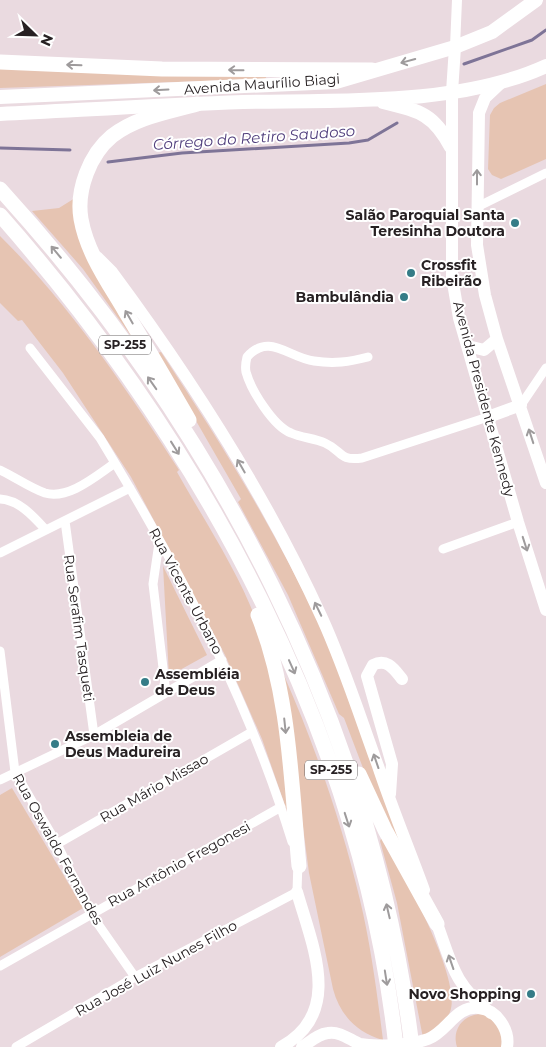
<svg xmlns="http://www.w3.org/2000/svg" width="546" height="1047" viewBox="0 0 546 1047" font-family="Montserrat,sans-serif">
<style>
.green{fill:#e6c4b2}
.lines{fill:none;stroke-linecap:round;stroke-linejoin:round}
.stream{stroke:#7e7497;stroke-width:3}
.minor{stroke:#fff;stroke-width:9}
.tertiary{stroke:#fff;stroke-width:10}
.secondary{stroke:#fff;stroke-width:12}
.primary{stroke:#fff;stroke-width:14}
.motorway{stroke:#fff;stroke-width:15}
.oneway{stroke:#9e9b9c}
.poi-dot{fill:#357c87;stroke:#fff;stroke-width:2}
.labels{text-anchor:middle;stroke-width:4;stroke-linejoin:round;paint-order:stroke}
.shield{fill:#fff;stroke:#686465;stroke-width:1}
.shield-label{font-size:12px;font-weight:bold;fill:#272123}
.street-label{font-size:14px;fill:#272123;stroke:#fff}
.poi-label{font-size:14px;font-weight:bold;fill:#272123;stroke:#fff;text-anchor:end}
.water-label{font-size:15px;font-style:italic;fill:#52407e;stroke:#fff}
</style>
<rect width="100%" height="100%" fill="#eadae0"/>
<path class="green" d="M0 65 267 76 265 79 0 88Z
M546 84V159L501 179 492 175 488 169 490 115 494 108 500 103Z
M75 198 141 350 83 269 32 211 59 208Z
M0 236C70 305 126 388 179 470L177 472C205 522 244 580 261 634 279 692 282 754 288 814L262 739 225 655 131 477 63 373 22 320 18 321 0 303Z
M161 352C215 434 268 518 311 607 349 688 377 775 407 859L371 789 344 718 339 714 288 595 238 502 241 499 157 353Z
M163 566 207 655 169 676Z
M283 673C315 746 342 823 360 900 371 946 377 993 383 1040 357 1033 340 1015 333 989L309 873Z
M12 788 83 908 0 957V795Z
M383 835C400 869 463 978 450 1012 446 1023 432 1031 423 1038L397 903 380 841Z
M484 1014 502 1028V1047H457C451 1028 465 1013 484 1014Z"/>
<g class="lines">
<path class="stream" d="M464 64 532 40 546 30
M0 148 70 150
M108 162 182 153 349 143 368 140 397 123"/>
<path class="minor" d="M477 207 546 173
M30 348 100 438 115 463C187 583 251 708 292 842
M368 357C349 362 334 364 314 361 289 358 269 332 247 357 246 361 245 367 246 372 251 390 273 426 291 433 302 438 314 438 325 443 343 451 338 461 362 458L488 417
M521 405 546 368
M0 470C15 477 30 488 45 493 69 500 97 475 115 463
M0 499C19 500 33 516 45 529
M65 521 94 735
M159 543 153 584 166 693
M443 549 518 522
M0 553 130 488
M0 651 15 772 57 844 91 914 135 977
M0 780 94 735 222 660
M57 844 252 732
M0 966 281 807
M16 1047 135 977 297 892 298 861"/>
<path class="tertiary" d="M455 47 457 0"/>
<path class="secondary" d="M455 47 452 92V277L459 318 518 522 546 610
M502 82 485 98 479 113 477 245 485 295 497 339 546 483
M97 257 112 272C192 380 266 495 322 618 344 666 360 717 378 766 392 808 409 849 424 890
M468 346 484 350 497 339
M488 417 521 405
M390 794 392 764 367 676 373 665C387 658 394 669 402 679
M434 916C451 959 451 983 491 1013
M281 1047C344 1013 312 945 297 892
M302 1047C310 1042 318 1034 328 1033 340 1031 350 1040 360 1044 376 1047 412 1045 428 1039 447 1032 456 1005 479 1008 497 1010 510 1030 507 1047"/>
<path class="primary" d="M0 97 336 82 455 47 492 32 536 0
M383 102C419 111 433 113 451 147
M0 114C81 110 162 105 243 102 337 100 459 106 546 66"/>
<path class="motorway" d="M0 62 162 69 372 70
M0 189C216 426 373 726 412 1047
M0 215C204 446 362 737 396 1047
M189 420C168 384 147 347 125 311 108 282 87 253 81 219 76 190 90 154 112 136 136 117 169 112 197 104
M258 615C290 694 291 782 299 866
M359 774 385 830 437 924"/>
</g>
<defs><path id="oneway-shaft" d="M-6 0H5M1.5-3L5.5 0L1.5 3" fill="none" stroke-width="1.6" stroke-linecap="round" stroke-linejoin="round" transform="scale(1.25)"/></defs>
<g class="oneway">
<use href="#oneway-shaft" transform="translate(408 61) rotate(165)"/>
<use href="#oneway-shaft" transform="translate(74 65) rotate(-178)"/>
<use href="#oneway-shaft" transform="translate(236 70) rotate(-179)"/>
<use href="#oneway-shaft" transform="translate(161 90) rotate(177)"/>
<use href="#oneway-shaft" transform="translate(477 177) rotate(-90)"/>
<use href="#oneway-shaft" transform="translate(56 252) rotate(-130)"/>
<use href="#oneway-shaft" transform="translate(129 317) rotate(-120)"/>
<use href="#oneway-shaft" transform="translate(152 383) rotate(-125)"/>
<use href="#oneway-shaft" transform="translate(531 436) rotate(-108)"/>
<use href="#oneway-shaft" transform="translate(175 448) rotate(58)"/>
<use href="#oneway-shaft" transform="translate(241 466) rotate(-120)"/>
<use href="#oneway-shaft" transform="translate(525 544) rotate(72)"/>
<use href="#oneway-shaft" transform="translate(318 609) rotate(-116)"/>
<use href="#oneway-shaft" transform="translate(292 667) rotate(66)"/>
<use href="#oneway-shaft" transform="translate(285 726) rotate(84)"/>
<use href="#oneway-shaft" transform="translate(376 761) rotate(-109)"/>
<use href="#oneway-shaft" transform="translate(347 820) rotate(72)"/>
<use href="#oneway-shaft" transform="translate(388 911) rotate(-103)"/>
<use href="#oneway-shaft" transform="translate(451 962) rotate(-109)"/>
<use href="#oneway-shaft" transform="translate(386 978) rotate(81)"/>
</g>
<g class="poi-dot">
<circle cx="515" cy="223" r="5"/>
<circle cx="411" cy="273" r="5"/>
<circle cx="404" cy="297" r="5"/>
<circle cx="145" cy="682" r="5"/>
<circle cx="55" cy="744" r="5"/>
<circle cx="531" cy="994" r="5"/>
</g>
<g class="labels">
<g class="shield">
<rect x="99" y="335.5" width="52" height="19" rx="4"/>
<rect x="305" y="760.5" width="52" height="19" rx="4"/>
</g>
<g class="shield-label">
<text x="125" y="349">SP-255</text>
<text x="331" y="774">SP-255</text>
</g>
<g class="street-label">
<text transform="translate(262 84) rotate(-4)" y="5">Avenida Maurílio Biagi</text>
<text transform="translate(484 399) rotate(75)" y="5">Avenida Presidente Kennedy</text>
<text transform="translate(186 591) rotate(62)" y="5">Rua Vicente Urbano</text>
<text transform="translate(79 628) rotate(82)" y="5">Rua Serafim Tasqueti</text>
<text transform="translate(154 788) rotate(-30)" y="5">Rua Mário Missao</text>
<text transform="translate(58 849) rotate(61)" y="5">Rua Oswaldo Fernandes</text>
<text transform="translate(179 864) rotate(-29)" y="5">Rua Antônio Fregonesi</text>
<text transform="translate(156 968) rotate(-29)" y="5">Rua José Luiz Nunes Filho</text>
</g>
<g class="poi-label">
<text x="505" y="220">Salão Paroquial Santa<tspan x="505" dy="16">Teresinha Doutora</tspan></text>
<text x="421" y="270" text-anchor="start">Crossfit<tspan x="421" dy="16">Ribeirão</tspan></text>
<text x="394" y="302">Bambulândia</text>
<text x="155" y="679" text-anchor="start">Assembléia<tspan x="155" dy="16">de Deus</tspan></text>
<text x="65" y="741" text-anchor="start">Assembleia de<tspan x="65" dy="16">Deus Madureira</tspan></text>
<text x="521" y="999">Novo Shopping</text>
</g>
<g class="water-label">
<text transform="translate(254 138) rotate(-4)" y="5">Córrego do Retiro Saudoso</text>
</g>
</g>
<g transform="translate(35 35) rotate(113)" stroke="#ffffff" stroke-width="4" paint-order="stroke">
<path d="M0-4L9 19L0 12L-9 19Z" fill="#272123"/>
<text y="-8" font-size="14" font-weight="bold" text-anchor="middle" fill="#272123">N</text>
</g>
</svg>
